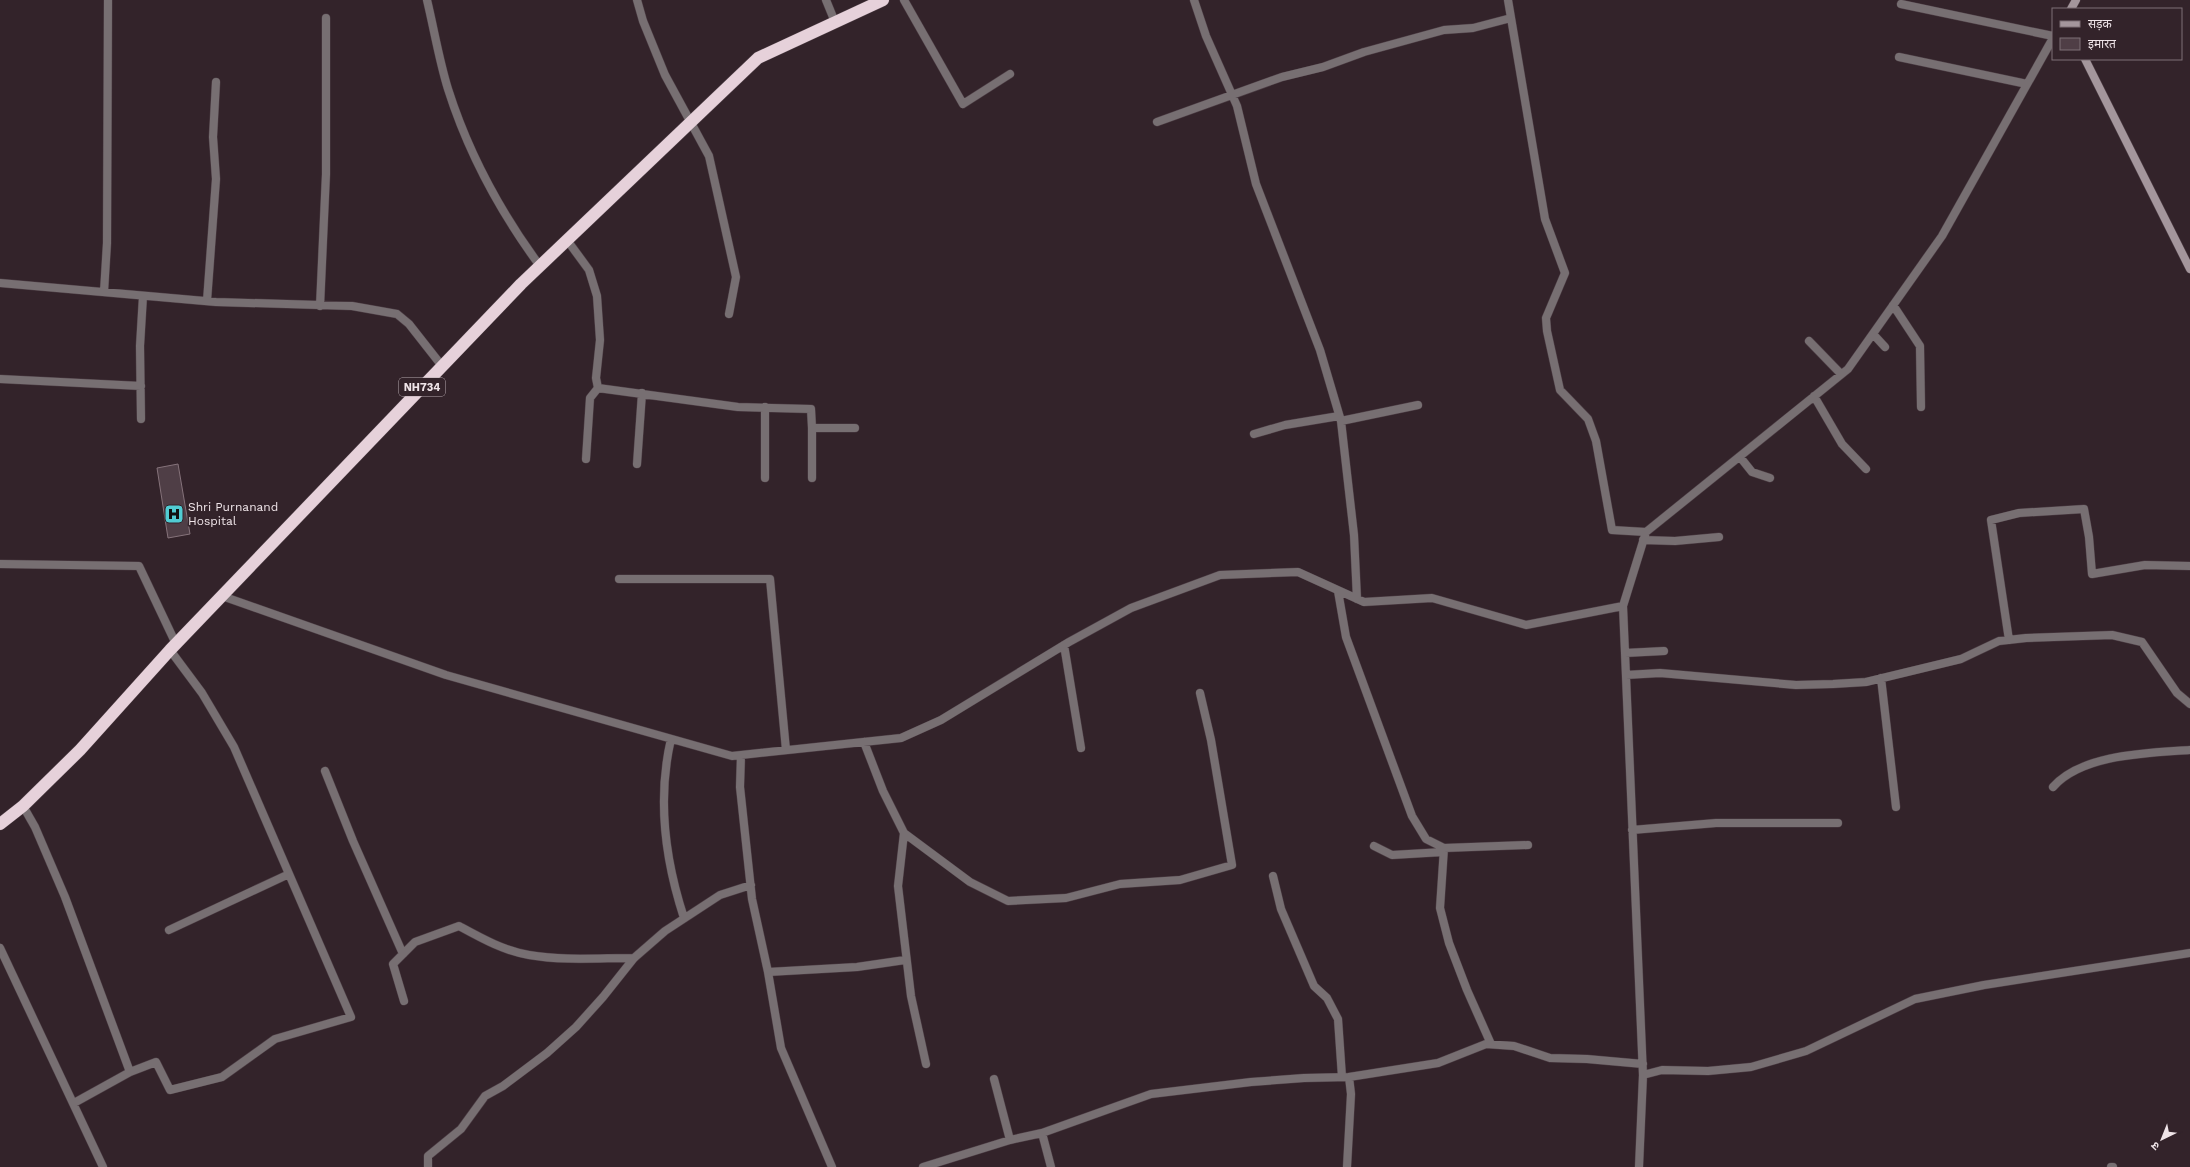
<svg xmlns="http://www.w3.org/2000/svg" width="2190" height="1167" viewBox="0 0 2190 1167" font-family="'Work Sans','Noto Sans Devanagari',sans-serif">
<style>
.building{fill:#4f3e46;stroke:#86737b}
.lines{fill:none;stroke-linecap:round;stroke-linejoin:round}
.street-casing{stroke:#4d3e45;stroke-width:9}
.secondary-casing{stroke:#4d3e45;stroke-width:9}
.highway-casing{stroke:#4d3e45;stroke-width:13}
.street{stroke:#776f72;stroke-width:8}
.secondary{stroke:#a4969c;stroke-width:8}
.highway{stroke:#e6d1da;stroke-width:12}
.labels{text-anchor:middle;stroke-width:3.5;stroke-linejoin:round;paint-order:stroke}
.shield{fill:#33232a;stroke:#b7aaaf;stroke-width:1}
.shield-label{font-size:11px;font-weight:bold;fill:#efe4e8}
.poi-label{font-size:12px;fill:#efe4e8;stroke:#33232a;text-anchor:start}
</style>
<rect width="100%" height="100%" fill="#33232a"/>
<path class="building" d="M178 464 190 534 168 538 157 468Z"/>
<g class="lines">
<defs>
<path id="street" d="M427 0C434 29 439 60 448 89 468 152 501 213 540 266
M637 0 643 21 665 75 709 156 736 277 729 314
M826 0 835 22
M904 0 963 104 1010 74
M1194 0 1206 36 1237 106 1256 184 1320 350 1341 421 1354 535 1357 599
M1508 0 1545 219 1565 273 1546 318 1547 331 1560 390 1588 419 1596 441 1612 530 1646 532
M1901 4 2053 36
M1899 57 2027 84
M1157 122 1282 77 1323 67 1364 52 1444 30 1473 28 1511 18
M567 240 589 270 597 296 600 340 596 378 598 388 738 407 811 409 812 428H855
M0 283 216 302 352 306 397 314 409 324 442 366
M104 292 107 243 108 0
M207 301 216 179 213 137 216 82
M1893 305 1920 346 1921 407
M320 306 326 174V18
M1873 334 1885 347
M1809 341 1841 374
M0 379 141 386
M1814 396 1842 444 1866 469
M765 407V478
M141 419 140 346 143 296
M1341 421 1418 405
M1254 434 1285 425 1339 416
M1740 457 1752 472 1770 478
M586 459 590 398 598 388
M637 464 642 393
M812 478V428
M1643 540 1675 541 1719 537
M0 564 139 566 176 644
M619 579H770L786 750
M1338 591 1346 637 1412 816 1426 839 1444 848 1528 845
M222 596 446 675 732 756 901 738 941 720 1069 642 1131 608 1220 575 1298 572 1364 602 1432 598 1526 625 1623 606
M2009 640 1991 520 2019 513 2084 509 2089 537 2092 574 2145 565 2190 566
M1064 645 1081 748
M1625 653 1664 651
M1626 675 1660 673 1796 685 1833 684 1866 682 1961 659 1999 641 2026 638 2112 635 2142 642 2177 693 2190 704
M1881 678 1896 807
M671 739C657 799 665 860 684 918
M864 742 883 791 904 833 970 882 1008 901 1066 898 1120 884 1180 880 1232 865 1211 740 1200 693
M741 755 740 787 752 899 768 972 781 1048 832 1167
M325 771 353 841 403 954
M2053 787C2082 754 2148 753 2190 750
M23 806 35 827 65 897 130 1072
M1632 830 1716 823H1838
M904 833 898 886 911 996 926 1064
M1374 846 1392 855 1443 852
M1444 848 1440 908 1449 943 1467 990 1491 1044
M1273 876 1281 909 1314 986 1327 998 1338 1019 1342 1077
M169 930 289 874
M0 948 103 1167
M768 972 857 967 905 960
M404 1001 393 964 415 942 459 926C481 938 504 951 529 955 563 961 599 958 634 958
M1643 1075 1662 1070 1708 1071 1751 1067 1806 1051 1915 999 1984 985 2190 953
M994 1079 1010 1140 1042 1133 1051 1167
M74 1103 130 1072 156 1062 170 1090 222 1077 275 1039 351 1017 234 747 202 693 170 650
M1042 1133 1151 1094 1251 1082 1304 1078 1349 1077
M428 1167V1156L461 1129 485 1096 503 1086 547 1053 576 1027 603 997 634 958 665 931 720 895 751 885
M923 1167 1010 1140
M1347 1167 1351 1094 1349 1077 1438 1063 1486 1044 1514 1046 1550 1058 1587 1059 1643 1064
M1639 1167 1643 1075 1623 606 1646 532 1848 369 1942 236 2053 38
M2111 1167H2113"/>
<path id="secondary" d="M2071 9 2076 0
M2085 59 2190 269"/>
<path id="highway" d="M0 824 23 806 80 750 170 650 521 284 758 58 883 0"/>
</defs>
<use href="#street" class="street-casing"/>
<use href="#secondary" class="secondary-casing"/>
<use href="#highway" class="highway-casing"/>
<use href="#street" class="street"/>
<use href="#secondary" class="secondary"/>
<use href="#highway" class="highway"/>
</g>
<defs>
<symbol id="hospital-square" viewBox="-11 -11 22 22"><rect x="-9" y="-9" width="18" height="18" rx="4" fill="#51ccd3" stroke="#33232a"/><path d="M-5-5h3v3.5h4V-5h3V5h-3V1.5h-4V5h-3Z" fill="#111"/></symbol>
</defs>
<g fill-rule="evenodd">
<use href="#hospital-square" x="163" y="503" width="22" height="22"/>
</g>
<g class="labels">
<rect class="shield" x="399" y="378" width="46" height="18" rx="3"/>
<g class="shield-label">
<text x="422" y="391">NH734</text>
</g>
<g class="poi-label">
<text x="188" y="511">Shri Purnanand<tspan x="188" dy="14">Hospital</tspan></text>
</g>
</g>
<rect x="2052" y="8" width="130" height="52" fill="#33232a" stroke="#7e7076"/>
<rect x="2060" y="21" width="20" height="6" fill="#a4969c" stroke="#7e7076"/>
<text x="2088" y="28" font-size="12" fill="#efe4e8">सड़क</text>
<rect x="2060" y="38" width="20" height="12" fill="#4f3e46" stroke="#7e7076"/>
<text x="2088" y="48" font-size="12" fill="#efe4e8">इमारत</text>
<g transform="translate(2162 1139) rotate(223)" stroke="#33232a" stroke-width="3" paint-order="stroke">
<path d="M0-3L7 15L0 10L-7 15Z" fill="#efe4e8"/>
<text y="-6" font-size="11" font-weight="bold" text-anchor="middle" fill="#efe4e8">उ</text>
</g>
</svg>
